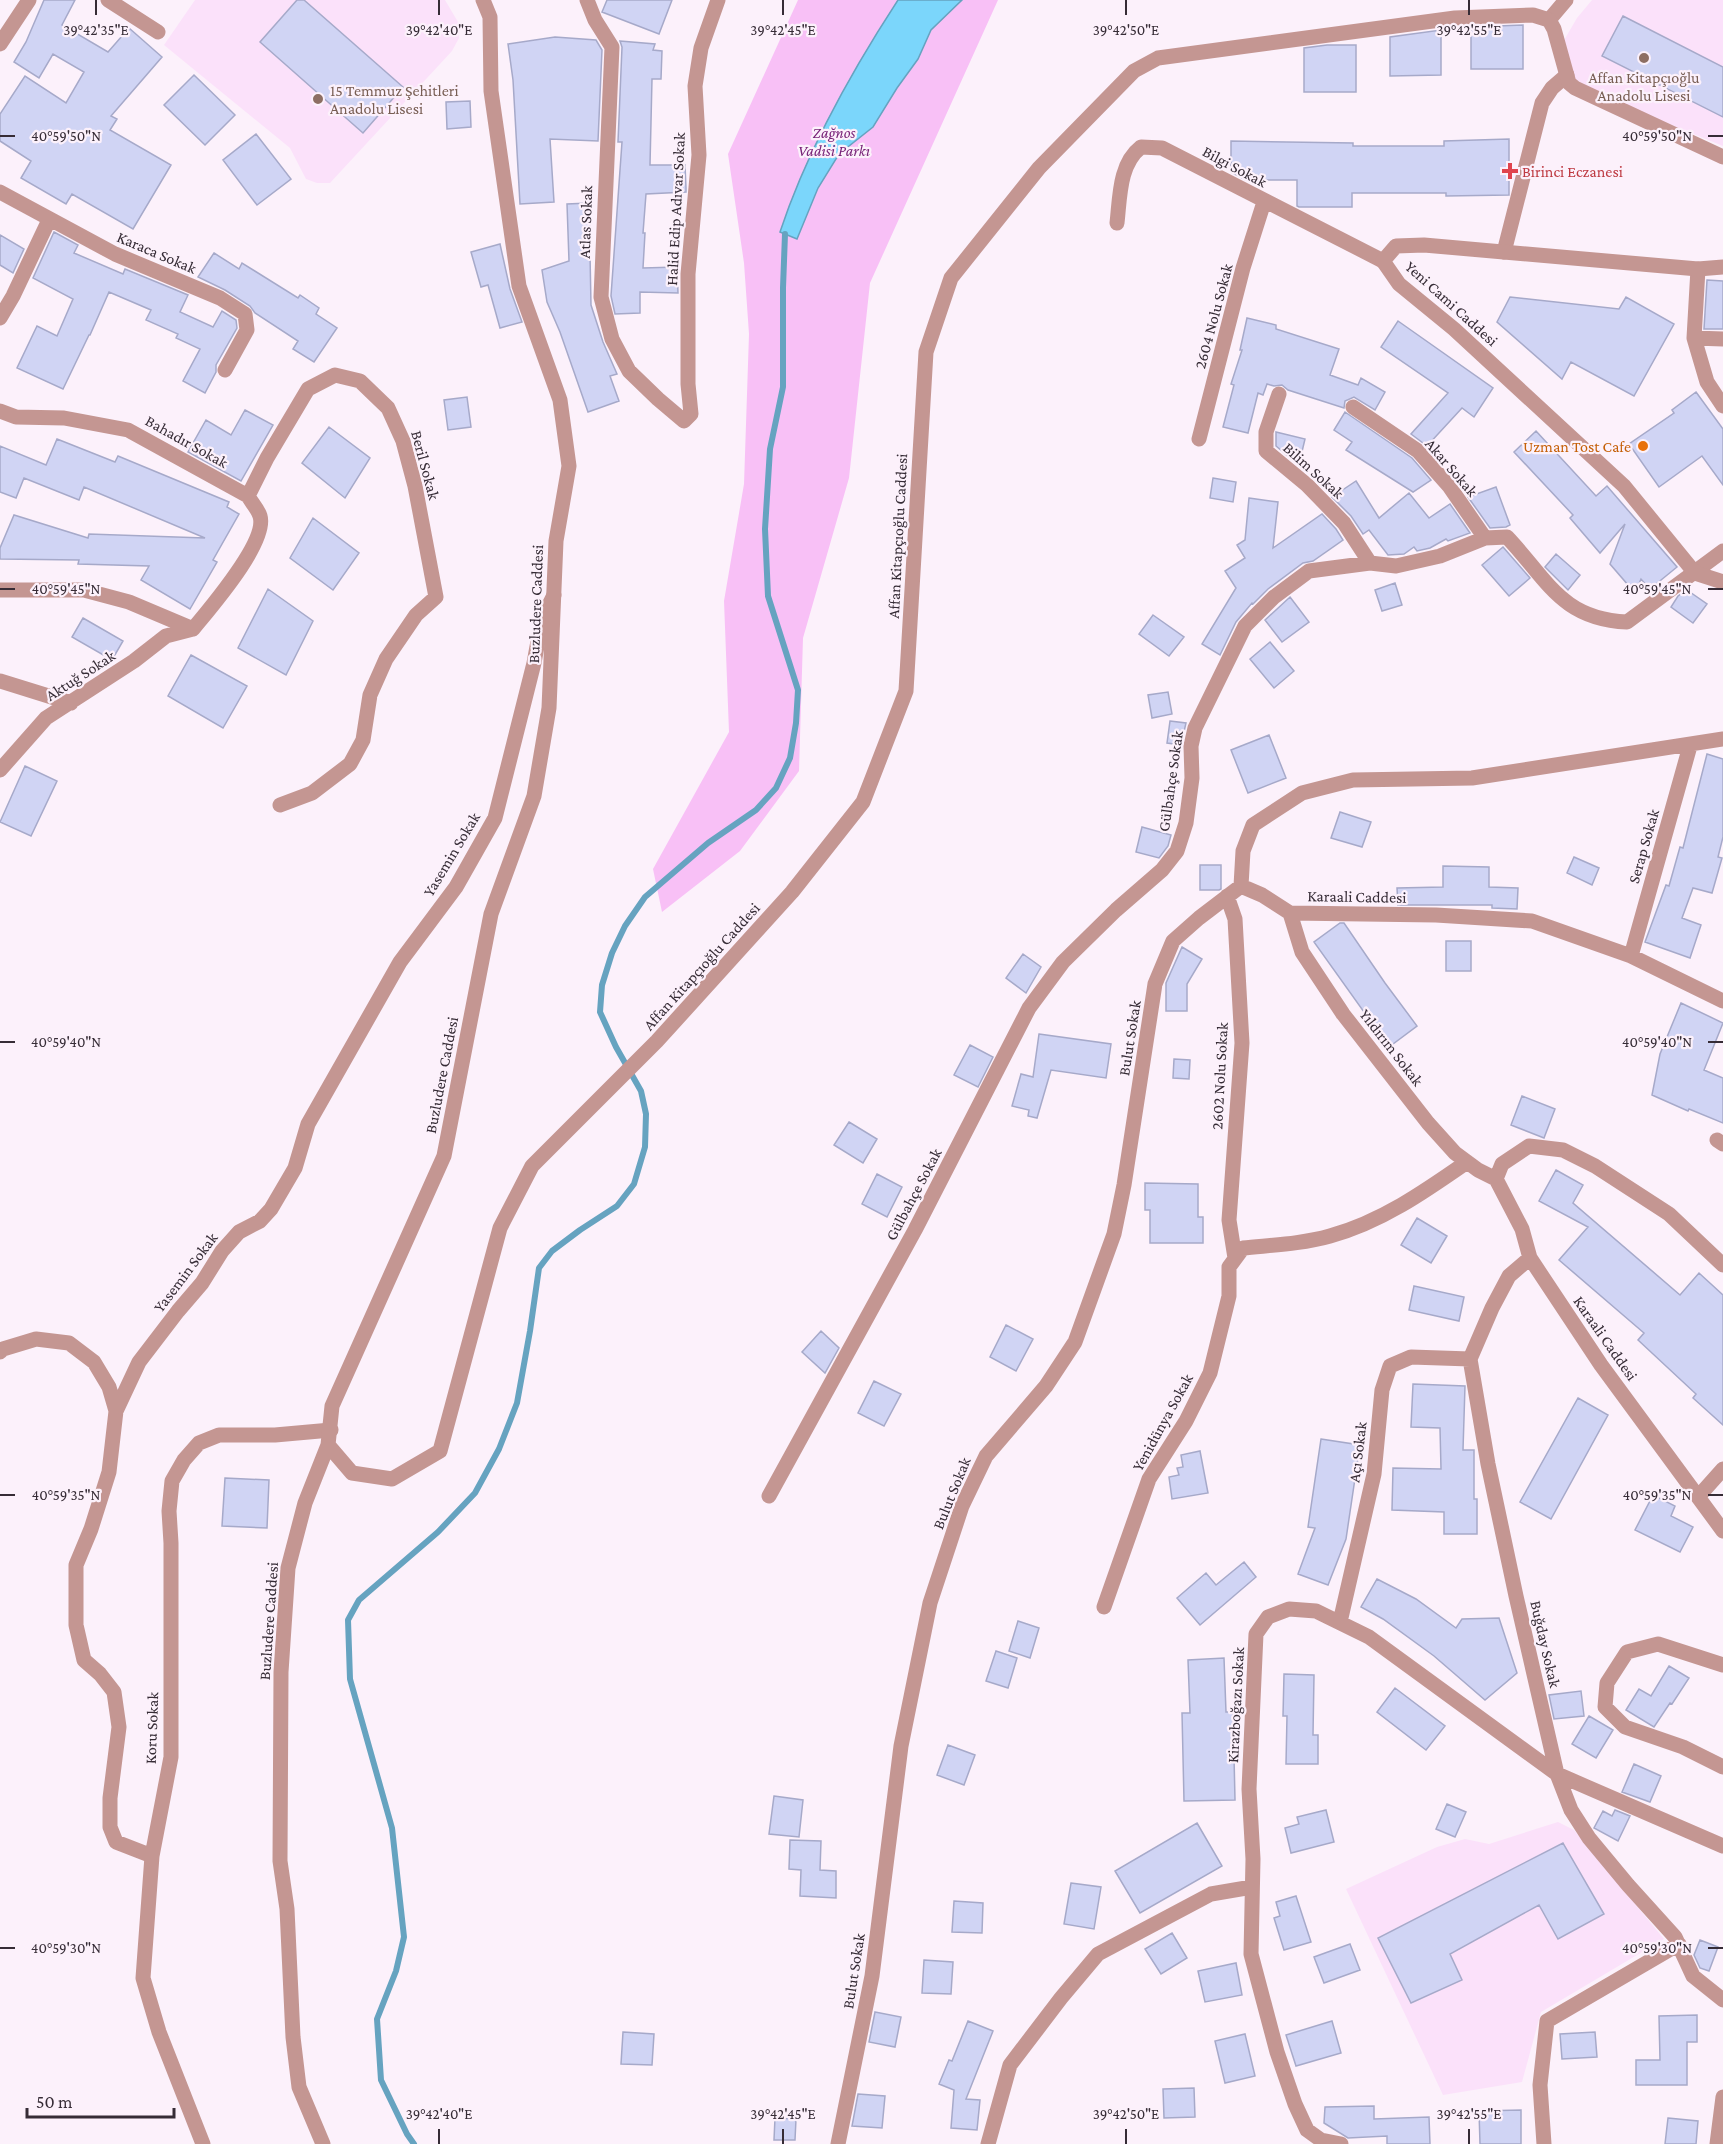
<svg xmlns="http://www.w3.org/2000/svg" width="1723" height="2144" viewBox="0 0 1723 2144" font-family="'Crimson Pro',serif">
<style>
.built{fill:#fbe1fa}
.green{fill:#f8c0f6}
.water{fill:#7bd6fb;stroke:#66a3c0;stroke-width:1.5}
.lines{fill:none;stroke-linecap:round;stroke-linejoin:round}
.stream{stroke:#66a3c0;stroke-width:6}
.building{fill:#d0d4f4;stroke:#a6a9c9;stroke-width:1.5}
.minor{stroke:#c49692;stroke-width:15}
.tertiary{stroke:#c49692;stroke-width:15}
.ticks{fill:none;stroke:#362c36;stroke-width:2}
.education-dot{fill:#8d6e63;stroke:#fcf1fb;stroke-width:2}
.health-dot{fill:#e0444e;stroke:#fcf1fb;stroke-width:2}
.food-dot{fill:#e8710a;stroke:#fcf1fb;stroke-width:2}
.labels{text-anchor:middle;stroke-width:4.5;stroke-linejoin:round;paint-order:stroke}
.education-label{font-size:16px;fill:#785e54;stroke:#fcf1fb}
.park-label{font-size:16px;font-style:italic;fill:#782378;stroke:#fcf1fb}
.street-label{font-size:16px;fill:#362c36;stroke:#fcf1fb}
.health-label{font-size:16px;fill:#be3a42;stroke:#fcf1fb;text-anchor:start}
.food-label{font-size:16px;fill:#c56008;stroke:#fcf1fb;text-anchor:end}
.ticks-label{font-size:15px;text-anchor:middle;fill:#362c36;stroke:#fcf1fb;stroke-width:4.5;stroke-linejoin:round;paint-order:stroke}
</style>
<rect width="100%" height="100%" fill="#fcf1fb"/>
<path class="built" d="M195 0H445L458 22 459 38 452 51 330 183H317L306 179 290 148 164 45Z
M1592 0H1723V146L1620 104 1576 81 1563 42 1577 18Z
M1558 1822 1574 1830 1664 1939 1541 2012 1522 2082 1443 2095 1346 1889 1437 1847 1465 1839 1489 1844Z"/>
<path class="green" d="M798 0H998L870 283 849 478 803 638 799 771 740 851 662 912 653 869 729 732 724 601 744 484 749 334 744 263 728 154Z"/>
<path class="water" d="M898 0H962L931 30 918 59 897 88 873 127 839 154 818 188 797 239 780 232C807 150 851 72 898 0Z"/>
<g class="lines">
<path class="stream" d="M414 2144 407 2134 381 2080 377 2019 396 1971 404 1937 392 1828 350 1679 348 1620 359 1600 438 1532 475 1493 499 1449 517 1403 530 1331 539 1268 552 1251 580 1230 617 1206 634 1184 645 1147 646 1114 641 1091 616 1047 600 1012 602 985 612 953 625 926 645 897 708 843 756 810 776 788 790 758 796 723 798 690 768 596 765 529 770 449 783 387V288L785 234"/>
</g>
<path class="building" d="M44 0H75L62 25 108 52 129 28 162 57 111 116 117 119 110 130 171 165 133 229 72 194 66 204 21 178 31 161 0 141V114L25 76 66 103 84 72 53 54 39 78 14 62 26 42Z
M297 0H304L403 87 363 133 260 42Z
M607 0H672L659 34 602 12Z
M1623 16 1723 67V117L1602 56Z
M1523 25V69H1471V27Z
M1441 30V75L1390 76V37Z
M555 37 596 40 602 50 598 141 550 139 554 202 520 204 513 80 508 44Z
M620 41 655 44 653 50 662 51 661 79H652L650 165H685L686 188V192L646 194 643 233H645L643 268 677 267 678 293 640 292V313L615 314 611 296 622 142H618L622 47Z
M1327 45H1356V92H1304V48Z
M194 75 235 115 205 145 164 105Z
M470 101 471 127 447 129 446 102Z
M256 134 291 179 257 205 223 160Z
M1509 139V195L1446 196V193H1352V207H1299L1297 206V180H1246L1231 172V141L1353 143V146H1444V141Z
M589 203 591 305 603 342 617 374 610 376 619 401 588 412 560 332 547 302 542 270 569 261 567 204Z
M54 232 78 245 74 253 123 274 125 269 188 295 180 312 213 327 222 311 236 320 237 328 216 365V372L205 393 183 381 200 349 176 338 178 334 146 320 151 310 109 292 90 335H89L63 389 17 368 37 326 57 336 73 299 33 278Z
M0 235 24 249 13 273 0 265Z
M500 244 510 289 522 322 500 328 488 285 481 287 471 252Z
M214 253 239 269 242 263 298 298 300 295 319 308 316 314 337 328 314 362 293 349 298 341 255 313 250 306 225 290 198 277Z
M1707 280 1723 281V329H1704Z
M1510 297 1619 309 1626 297 1674 324 1634 396 1571 362 1562 379 1497 322Z
M1247 318 1276 325V329L1339 349 1330 375 1358 385 1361 378 1385 392 1375 410 1354 397 1345 401 1344 408 1288 390 1282 385 1274 386 1267 384 1263 395 1258 393 1248 433 1223 427 1234 385 1231 384 1242 350H1240Z
M1398 321 1493 388 1474 417 1462 408 1427 446 1411 434 1448 393 1381 347Z
M1696 392 1723 429V485L1702 456 1659 487 1629 444 1674 413 1672 410Z
M467 397 471 427 448 430 444 400Z
M245 410 273 425 241 481 188 452 206 420 231 435Z
M1345 412 1412 458 1431 480 1413 492 1346 450 1352 442 1334 430Z
M329 427 370 458 345 498 302 463Z
M1536 431 1596 496 1607 486 1677 567 1650 589 1641 579 1635 593 1610 564 1625 524 1600 553 1570 518 1573 515 1514 452Z
M1276 432 1305 439 1300 460 1289 457 1276 446Z
M57 439 115 462 118 456 229 502 227 507 239 514 213 560 217 562 190 609 141 580 149 566 78 564 79 560 0 559V548L14 515 88 538 89 534 205 538 84 487 79 500 24 478 16 498 0 492V446L46 465Z
M1213 478 1236 482 1233 502 1210 498Z
M1356 481 1379 518 1409 493 1429 518 1450 504 1470 533 1448 541 1446 539 1430 548 1417 551 1414 547 1404 554 1388 555 1369 530 1363 534 1351 516 1332 497Z
M1496 487 1510 525 1506 527 1490 528 1468 497Z
M1249 498 1278 502 1273 548 1322 514 1336 529 1343 540 1313 561 1303 563 1268 589 1253 604 1252 603 1236 622 1220 655 1202 644 1236 588 1225 571 1245 558 1237 545 1245 540Z
M313 518 359 553 333 590 290 558Z
M1503 547 1530 578 1509 596 1482 565Z
M1556 554 1580 575 1568 590 1545 567Z
M1395 583 1402 605 1382 611 1375 590Z
M268 589 313 621 286 675 238 648Z
M1687 590 1707 604 1693 623 1671 607 1678 596Z
M1290 597 1309 622 1282 642 1265 620Z
M1153 615 1184 637 1169 656 1139 634Z
M83 618 123 641 112 660 72 637Z
M1270 642 1294 671 1274 688 1250 659Z
M191 655 247 686 223 728 168 696Z
M1168 692 1172 714 1152 718 1148 695Z
M1170 721 1186 723 1181 745 1167 743Z
M1269 735 1286 778 1248 793 1231 750Z
M1707 754 1723 759V837L1718 857 1722 858 1712 893 1693 888 1682 918 1701 925 1690 958 1645 942 1666 885 1669 886 1680 847 1683 848Z
M25 766 57 781 31 836 0 822Z
M1340 812 1371 822 1362 847 1331 838Z
M1142 827 1171 835 1168 846 1159 858 1136 852Z
M1574 857 1599 868 1592 885 1567 873Z
M1200 865H1221V889L1219 890H1200Z
M1443 866 1489 867V887L1518 888 1517 909 1492 908V905H1398L1397 888 1443 887Z
M1340 923H1344L1385 983 1417 1026 1389 1047 1314 942Z
M1446 941H1471V971H1446Z
M1182 947 1202 959 1187 984V1011H1166V983Z
M1023 954 1041 967 1026 993 1006 978Z
M1681 1003 1723 1023 1704 1070 1723 1078V1123L1689 1109 1688 1111 1652 1095 1660 1054Z
M1039 1034 1111 1044 1106 1078 1051 1070 1037 1118 1028 1116 1029 1110 1012 1106 1021 1074 1033 1077Z
M970 1045 993 1057 978 1087 954 1075Z
M1174 1059 1190 1060 1189 1079 1173 1078Z
M1522 1096 1555 1109 1544 1138 1511 1125Z
M849 1122 877 1139 863 1163 834 1145Z
M1556 1170 1583 1185 1573 1203 1680 1295 1699 1273 1723 1295V1425L1693 1398 1696 1394 1638 1340 1644 1333 1559 1260 1588 1227 1539 1201Z
M877 1174 902 1187 887 1217 862 1204Z
M1145 1183 1198 1184V1217H1203V1243H1150V1210H1145Z
M1417 1218 1447 1236 1431 1263 1401 1245Z
M1414 1286 1464 1297 1459 1321 1409 1310Z
M1006 1325 1033 1339 1016 1371 990 1357Z
M821 1331 839 1348 825 1373 802 1352Z
M874 1381 901 1394 884 1426 858 1413Z
M1413 1384 1465 1386 1463 1450H1474V1499H1477V1534H1444V1512L1392 1510 1393 1468 1441 1469 1440 1428 1411 1427Z
M1578 1398 1608 1415 1551 1519 1520 1502Z
M1321 1439 1360 1445 1346 1539 1328 1585 1298 1574 1315 1528 1308 1527Z
M1200 1451 1208 1493 1172 1499 1169 1477 1179 1475 1177 1468 1183 1467 1181 1455Z
M225 1478 269 1480 267 1528 222 1526Z
M1653 1495 1675 1506 1671 1516 1693 1527 1680 1552 1635 1530Z
M1244 1562 1256 1577 1200 1625 1177 1598 1206 1573 1216 1585Z
M1377 1579 1416 1599 1456 1628 1462 1619 1499 1618 1517 1673 1485 1700 1434 1656 1383 1619 1361 1607Z
M1018 1621 1039 1628 1030 1658 1009 1651Z
M996 1651 1017 1658 1008 1688 986 1681Z
M1224 1658 1226 1712H1233L1235 1800 1184 1801 1182 1713H1190L1188 1660Z
M1669 1666 1689 1678 1672 1704 1670 1703 1654 1727 1626 1710 1639 1689 1651 1696Z
M1284 1674 1314 1675 1313 1735H1318V1764H1286L1287 1716H1283Z
M1395 1688 1445 1726 1426 1750 1377 1712Z
M1581 1691 1584 1716 1554 1719 1549 1695Z
M1589 1716 1613 1730 1596 1758 1572 1744Z
M948 1745 975 1755 964 1785 937 1775Z
M1634 1764 1661 1776 1650 1802 1622 1792Z
M774 1796 803 1800 799 1837 769 1834Z
M1447 1804 1466 1812 1455 1837 1436 1829Z
M1326 1810 1334 1842 1291 1853 1285 1828 1299 1824 1297 1817Z
M1615 1810 1630 1816 1618 1841 1594 1828 1603 1811 1612 1816Z
M1197 1823 1222 1866 1140 1913 1115 1871Z
M790 1840 821 1841 820 1870 836 1871V1898L800 1896 801 1870 789 1869Z
M1563 1843 1604 1914 1558 1939 1539 1905 1450 1954 1462 1980 1411 2003 1378 1938Z
M1071 1883 1101 1887 1094 1929 1064 1924Z
M1296 1896 1311 1942 1284 1950 1274 1918 1280 1916 1276 1902Z
M954 1901 983 1903 982 1933 952 1932Z
M1172 1933 1187 1958 1161 1974 1145 1949Z
M1700 1940 1718 1947 1709 1971 1700 1968 1694 1955Z
M1350 1944 1360 1970 1324 1983 1314 1957Z
M924 1960 953 1962 951 1994 922 1993Z
M1236 1963 1242 1995 1205 2002 1198 1971Z
M875 2012 901 2017 895 2047 869 2042Z
M1697 2015V2042H1687V2085H1636V2060H1660L1659 2016Z
M968 2021 993 2031 966 2099 980 2100 977 2130 951 2128 954 2090 939 2084 949 2060 952 2061Z
M1332 2021 1341 2053 1296 2066 1286 2035Z
M623 2032 654 2034 652 2065 621 2064Z
M1595 2032 1597 2057 1562 2059 1560 2034Z
M1245 2034 1255 2076 1225 2083 1215 2041Z
M1194 2088 1195 2117 1164 2118 1163 2089Z
M858 2094 885 2096 882 2128 852 2126Z
M1374 2106V2119L1429 2117 1430 2144H1387V2136L1348 2138 1324 2123 1325 2107Z
M1521 2110V2144H1480L1479 2111Z
M775 2118 796 2119 795 2140H774Z
M1668 2118 1698 2121 1696 2144H1665Z"/>
<g class="lines">
<path class="minor" d="M108 0 158 32
M587 0 595 20 612 47 601 297 612 339 629 371 658 399 684 421 691 414 688 384V274L699 155 695 86 701 48 718 0
M1549 20 1566 0
M0 192 115 254 220 298 245 314 247 330 225 370
M1117 223C1120 197 1119 164 1141 147L1162 148 1383 261
M1504 252 1542 103 1552 88 1567 75
M1698 269 1694 338 1707 382 1723 406
M0 318 13 296 49 220
M1694 338 1723 339
M1279 394 1266 432V451L1307 485 1344 523 1370 563
M1353 407 1418 451 1449 486 1485 538
M0 411 16 417 64 418 128 430 248 496
M1199 439 1243 268 1264 202
M0 590H84L129 602 193 629
M193 629C210 608 268 542 260 516 258 509 251 502 248 496L267 458 308 389 335 375 360 381 388 408 403 441 415 486 436 597 416 615 386 659 370 695 363 740 350 764 312 793 280 805
M0 681 71 703
M1723 739 1472 778 1353 780 1302 793 1253 825 1243 851 1241 886 1262 895 1290 913 1436 915 1532 921 1631 956 1723 1001
M0 770 46 718 134 661 166 636 193 629
M1227 896 1235 919 1242 1043 1229 1220 1235 1258
M1290 913 1302 952 1343 1014 1428 1123 1455 1153 1478 1170 1496 1179
M1631 956 1690 746
M1717 1140 1723 1144
M1530 1258 1509 1276 1492 1308 1470 1359 1488 1464 1516 1596 1557 1774 1571 1810 1589 1838 1628 1885 1675 1937 1693 1976 1723 2000
M1723 1265 1669 1214 1595 1166 1563 1150 1529 1146 1502 1164 1496 1179 1522 1229 1530 1258 1601 1365 1723 1531
M0 1352 3 1349 36 1339 69 1343 94 1362 109 1387 116 1411
M769 1496 915 1230 1029 1008 1063 962 1116 910 1162 870 1177 851 1186 823 1192 778 1191 746 1195 728 1245 626 1274 597 1309 571 1370 563 1396 566 1440 556 1485 538 1507 537C1547 579 1561 619 1627 622L1723 551
M1698 1497 1723 1469
M1104 1607 1149 1479 1186 1421 1210 1373 1229 1296V1267L1243 1248C1272 1245 1302 1244 1330 1236 1381 1222 1424 1192 1467 1162
M1340 1622 1374 1474 1382 1390 1390 1366 1411 1357 1470 1359
M1723 1665 1658 1644 1627 1652 1607 1683 1605 1707 1625 1727 1683 1747 1723 1767
M152 1856 116 1842 110 1827V1798L119 1727 114 1692 100 1674 84 1660 76 1625V1565L91 1529 109 1472 116 1411 139 1362 178 1311 202 1283 222 1251 239 1232 260 1221 271 1209 295 1168 308 1124 400 962 456 887 495 818 534 663 542 619 554 595
M203 2144 159 2032 143 1978 152 1856 171 1757V1543L169 1511 172 1481 184 1460 199 1443 219 1435H275L331 1430
M838 2144 872 1976 901 1746 930 1603 962 1506 986 1456 1046 1386 1075 1342 1114 1234 1124 1185 1155 984 1173 941 1199 918 1241 886
M988 2144 1010 2065 1061 1998 1098 1954 1211 1894 1252 1887
M1341 2144 1321 2140 1307 2130 1295 2104 1277 2052 1251 1954 1253 1859 1249 1789 1256 1634 1268 1617 1289 1609 1316 1611 1369 1637 1557 1774 1723 1846
M1544 2144 1540 2085 1547 2021 1679 1944"/>
<path class="tertiary" d="M0 44 29 0
M1723 267 1698 269 1424 245 1396 246 1383 261 1399 284 1454 329 1624 486 1695 573 1723 582
M328 1445 352 1473 392 1479 440 1451 500 1228 532 1166 657 1041 792 892 863 802 906 691 926 352 951 278 1039 168 1134 71 1158 58 1455 18 1533 15 1549 20 1554 29 1569 83 1575 88 1723 157
M323 2144 299 2087 293 2037 287 1909 280 1861 281 1672 288 1568 305 1503 328 1445 332 1406 444 1156 491 914 534 796 549 708 556 541 569 466 560 400 519 286 491 91 490 17 483 0
M1717 2144 1723 2097"/>
</g>
<path class="ticks" d="M96 0V15M439 0V15M783 0V15M1126 0V15M1469 0V15M0 136H15M1708 136H1723M0 589H15M1708 589H1723M0 1042H15M1708 1042H1723M0 1495H15M1708 1495H1723M0 1948H15M1708 1948H1723M439 2129V2144M783 2129V2144M1126 2129V2144M1469 2129V2144"/>
<g class="education-dot">
<circle cx="1644" cy="58" r="6"/>
<circle cx="318" cy="99" r="6"/>
</g>
<path class="health-dot" d="M1507 162h6v6h6v6h-6v6h-6v-6h-6v-6h6z"/>
<circle class="food-dot" cx="1643" cy="446" r="6"/>
<g class="labels">
<g class="education-label">
<text x="1644" y="83">Affan Kitapçıoğlu<tspan x="1644" dy="18">Anadolu Lisesi</tspan></text>
<text x="330" y="96" text-anchor="start">15 Temmuz Şehitleri<tspan x="330" dy="18">Anadolu Lisesi</tspan></text>
</g>
<g class="park-label">
<text x="834" y="138">Zağnos<tspan x="834" dy="18">Vadisi Parkı</tspan></text>
</g>
<g class="street-label">
<text transform="translate(1235 166) rotate(28)" y="6">Bilgi Sokak</text>
<text transform="translate(675 209) rotate(-87)" y="6">Halid Edip Adıvar Sokak</text>
<text transform="translate(585 222) rotate(-88)" y="6">Atlas Sokak</text>
<text transform="translate(157 252) rotate(23)" y="6">Karaca Sokak</text>
<text transform="translate(1452 303) rotate(42)" y="6">Yeni Cami Caddesi</text>
<text transform="translate(1213 316) rotate(-75)" y="6">2604 Nolu Sokak</text>
<text transform="translate(187 441) rotate(29)" y="6">Bahadır Sokak</text>
<text transform="translate(426 465) rotate(75)" y="6">Beril Sokak</text>
<text transform="translate(1452 467) rotate(49)" y="6">Akar Sokak</text>
<text transform="translate(1314 470) rotate(42)" y="6">Bilim Sokak</text>
<text transform="translate(897 536) rotate(-87)" y="6">Affan Kitapçıoğlu Caddesi</text>
<text transform="translate(535 604) rotate(-88)" y="6">Buzludere Caddesi</text>
<text transform="translate(80 675) rotate(-33)" y="6">Aktuğ Sokak</text>
<text transform="translate(1170 781) rotate(-82)" y="6">Gülbahçe Sokak</text>
<text transform="translate(1643 846) rotate(-74)" y="6">Serap Sokak</text>
<text transform="translate(451 854) rotate(-59)" y="6">Yasemin Sokak</text>
<text transform="translate(1357 896) rotate(1)" y="6">Karaali Caddesi</text>
<text transform="translate(701 966) rotate(-48)" y="6">Affan Kitapçıoğlu Caddesi</text>
<text transform="translate(1129 1038) rotate(-81)" y="6">Bulut Sokak</text>
<text transform="translate(1392 1047) rotate(52)" y="6">Yıldırım Sokak</text>
<text transform="translate(441 1075) rotate(-79)" y="6">Buzludere Caddesi</text>
<text transform="translate(1219 1076) rotate(-87)" y="6">2602 Nolu Sokak</text>
<text transform="translate(913 1194) rotate(-62)" y="6">Gülbahçe Sokak</text>
<text transform="translate(185 1272) rotate(-53)" y="6">Yasemin Sokak</text>
<text transform="translate(1606 1338) rotate(55)" y="6">Karaali Caddesi</text>
<text transform="translate(1162 1422) rotate(-61)" y="6">Yenidünya Sokak</text>
<text transform="translate(1357 1452) rotate(-83)" y="6">Açı Sokak</text>
<text transform="translate(951 1493) rotate(-68)" y="6">Bulut Sokak</text>
<text transform="translate(268 1621) rotate(-86)" y="6">Buzludere Caddesi</text>
<text transform="translate(1546 1644) rotate(77)" y="6">Buğday Sokak</text>
<text transform="translate(1235 1705) rotate(-87)" y="6">Kirazboğazı Sokak</text>
<text transform="translate(151 1728) rotate(-88)" y="6">Koru Sokak</text>
<text transform="translate(853 1971) rotate(-81)" y="6">Bulut Sokak</text>
</g>
<g class="health-label">
<text x="1522" y="177">Birinci Eczanesi</text>
</g>
<g class="food-label">
<text x="1631" y="452">Uzman Tost Cafe</text>
</g>
</g>
<g class="ticks-label">
<text x="96" y="35">39°42'35"E</text>
<text x="439" y="35">39°42'40"E</text>
<text x="783" y="35">39°42'45"E</text>
<text x="1126" y="35">39°42'50"E</text>
<text x="1469" y="35">39°42'55"E</text>
<text x="66" y="141">40°59'50"N</text>
<text x="1657" y="141">40°59'50"N</text>
<text x="66" y="594">40°59'45"N</text>
<text x="1657" y="594">40°59'45"N</text>
<text x="66" y="1047">40°59'40"N</text>
<text x="1657" y="1047">40°59'40"N</text>
<text x="66" y="1500">40°59'35"N</text>
<text x="1657" y="1500">40°59'35"N</text>
<text x="66" y="1953">40°59'30"N</text>
<text x="1657" y="1953">40°59'30"N</text>
<text x="439" y="2119">39°42'40"E</text>
<text x="783" y="2119">39°42'45"E</text>
<text x="1126" y="2119">39°42'50"E</text>
<text x="1469" y="2119">39°42'55"E</text>
</g>
<path d="M27 2108v9h147v-9" fill="none" stroke="#362c36" stroke-width="3"/>
<text x="36" y="2108" font-size="18" fill="#362c36" stroke="#fcf1fb" stroke-width="4.5" paint-order="stroke">50 m</text>
</svg>
